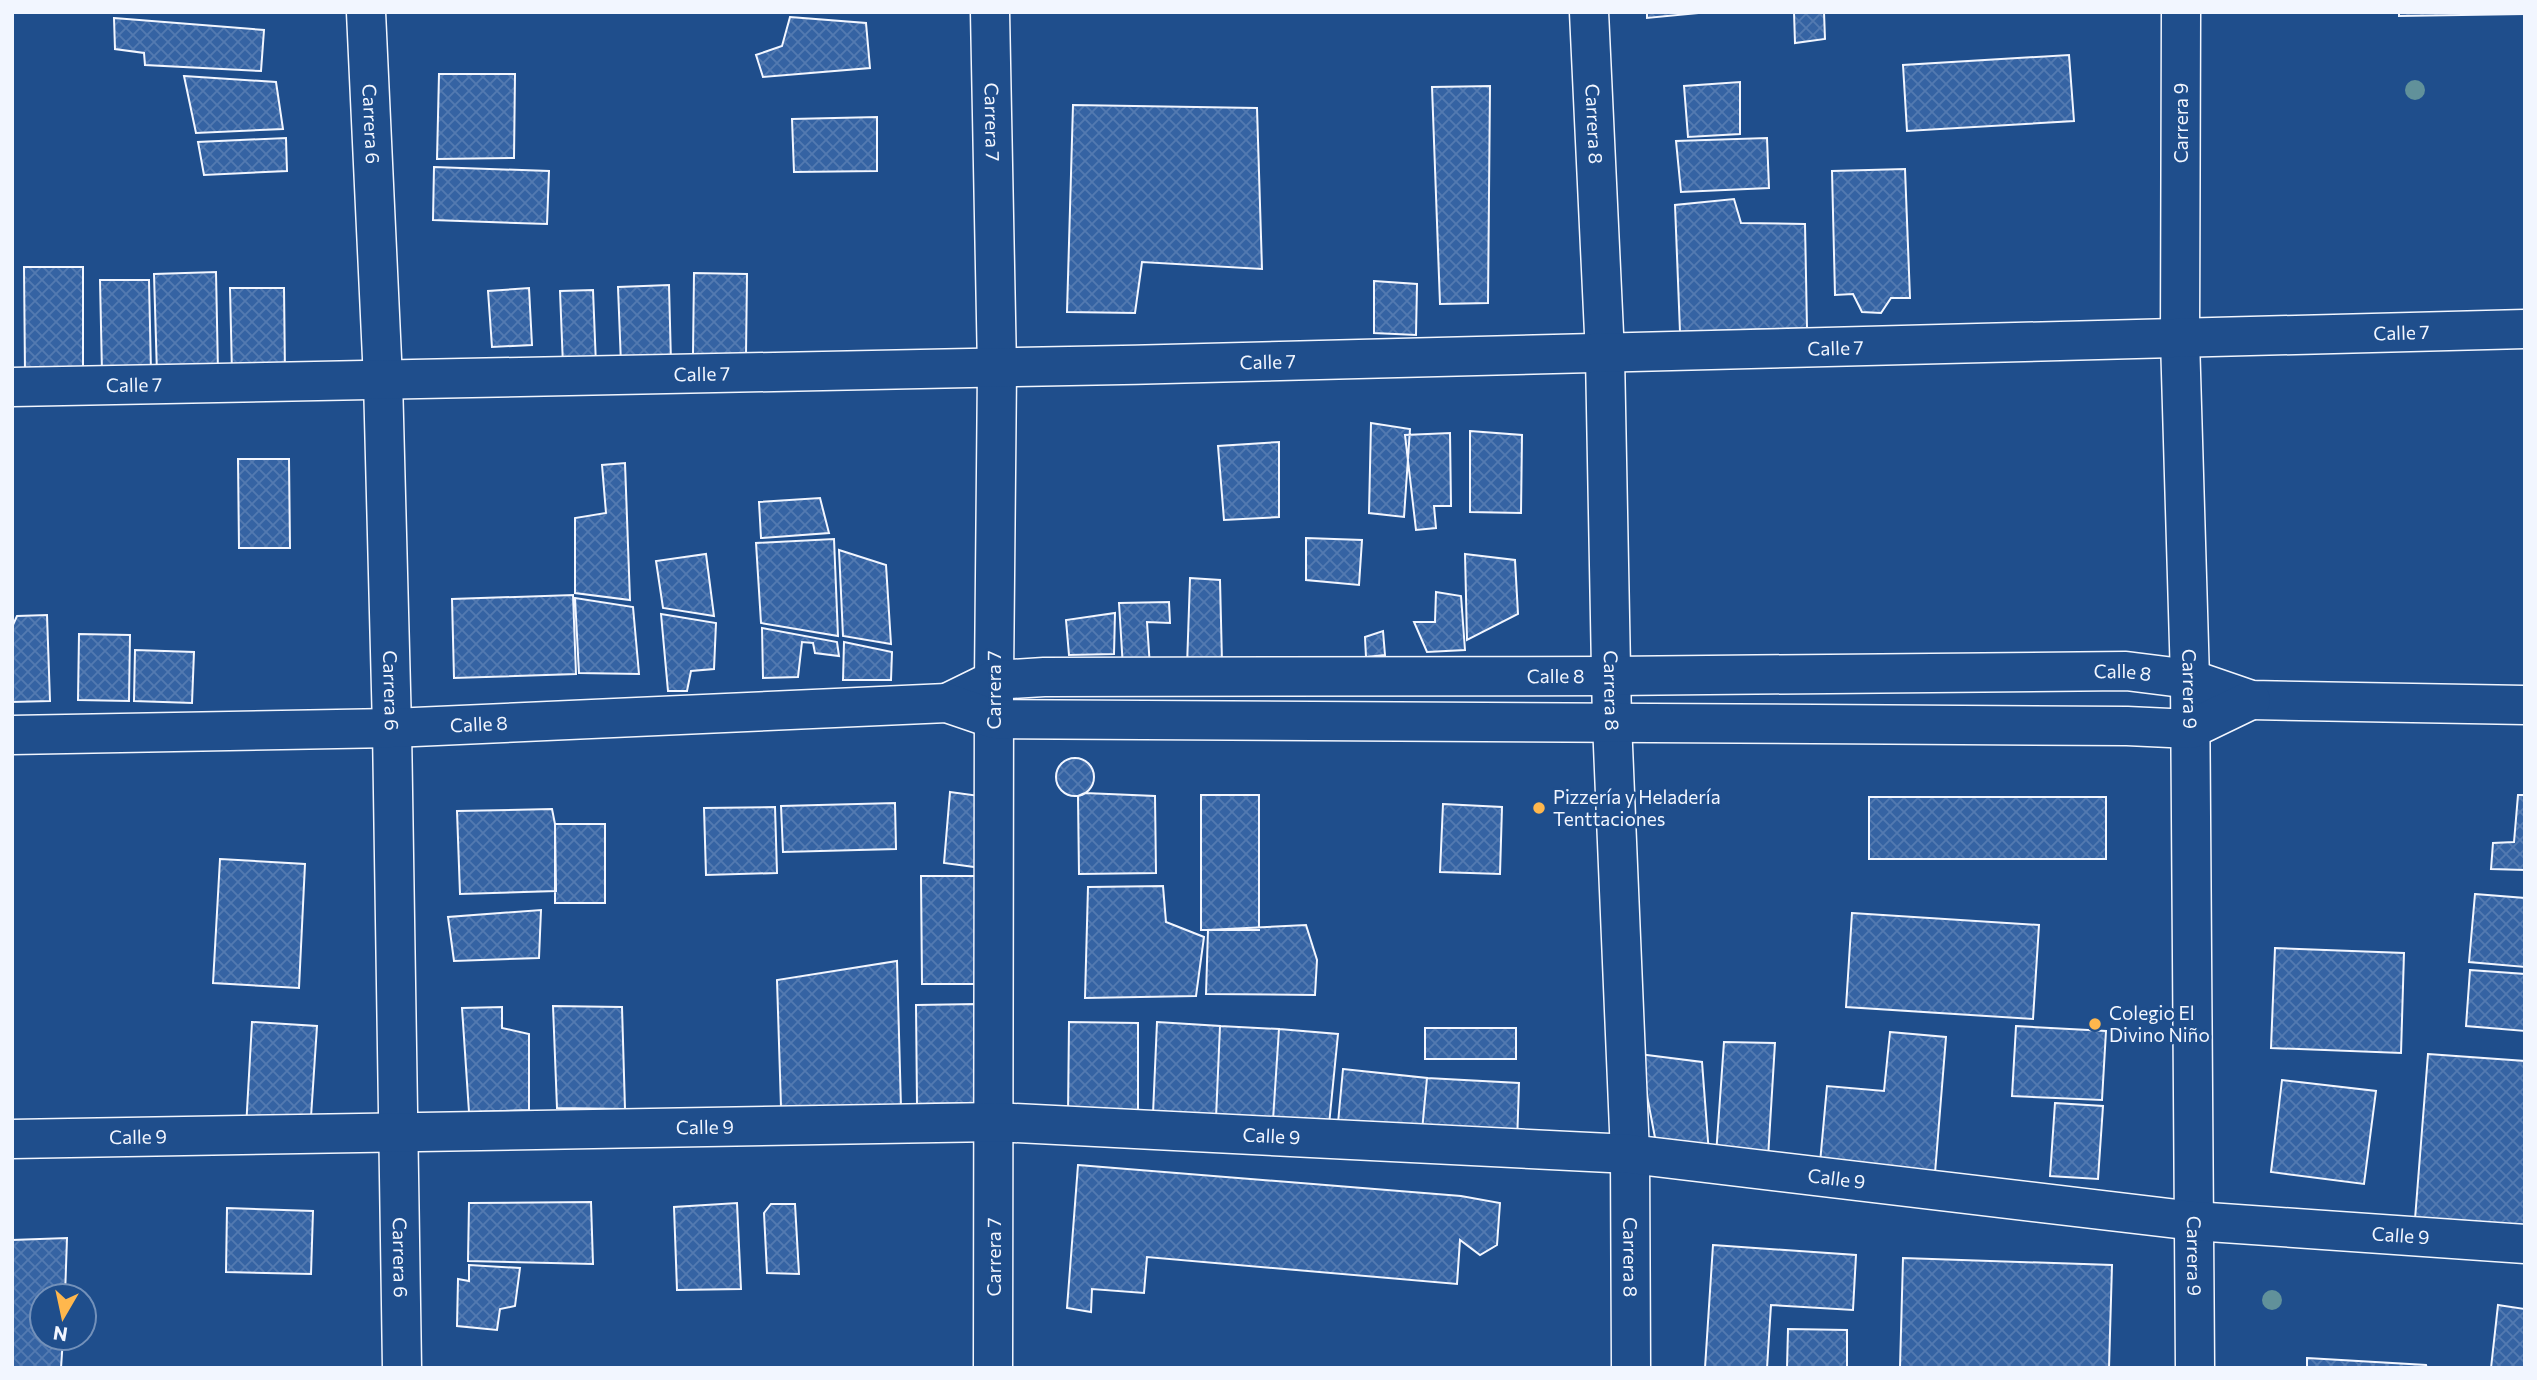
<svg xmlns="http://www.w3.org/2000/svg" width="2537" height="1380" viewBox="0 0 2537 1380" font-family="Commissioner,sans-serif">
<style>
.building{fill:url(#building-cross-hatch);stroke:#f2f6ff;stroke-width:2}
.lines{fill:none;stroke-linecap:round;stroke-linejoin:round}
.minor-casing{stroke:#f2f6ff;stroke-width:41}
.minor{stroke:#1f4e8c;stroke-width:38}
.tree{fill:#61919a}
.poi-dot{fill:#ffb74d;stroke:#1f4e8c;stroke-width:2.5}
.labels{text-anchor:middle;stroke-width:5;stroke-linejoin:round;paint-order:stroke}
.street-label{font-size:19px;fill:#f2f6ff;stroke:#1f4e8c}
.poi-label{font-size:19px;fill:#f2f6ff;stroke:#1f4e8c;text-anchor:start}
</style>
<defs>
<pattern id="building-cross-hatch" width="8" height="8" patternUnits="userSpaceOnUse" patternTransform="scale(1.75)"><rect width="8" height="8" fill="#3563a3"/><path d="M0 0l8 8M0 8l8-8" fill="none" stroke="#537ab1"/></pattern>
</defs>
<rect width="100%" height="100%" fill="#1f4e8c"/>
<path class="building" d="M1196 12H1283L1196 13Z
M1647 12H1709L1647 18Z
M1794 12H1824L1825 39 1795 43Z
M2399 12H2525V14L2399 16Z
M790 17 866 23 870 68 763 77 756 55 782 46Z
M114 18 264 30 261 71 145 65 144 53 115 49Z
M2069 55 2074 121 1907 131 1903 65Z
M439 74H515L514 158 437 159Z
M184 76 276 82 283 129 196 133Z
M1740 82V134L1688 137 1684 86Z
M1490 86 1488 303 1440 304 1432 87Z
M1073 105 1257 108 1262 269 1142 262 1135 313 1067 312Z
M877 117V171L794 172 792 119Z
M286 138 287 171 204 175 198 142Z
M1767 138 1769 188 1681 192 1676 141Z
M434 167 549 171 547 224 433 220Z
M1905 169 1910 298H1891L1881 313 1862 312 1853 294 1835 295 1832 171Z
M1734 199 1741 223 1805 224 1807 328 1680 332 1675 205Z
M24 267H83V373H25Z
M216 272 218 372 157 374 154 274Z
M694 273 747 274 746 355 693 354Z
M100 280H149L151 372 102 373Z
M1374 281 1417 284 1416 335 1374 333Z
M669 285 671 362 621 364 618 287Z
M230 288H284L285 373 232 374Z
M529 288 532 345 492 347 488 291Z
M593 290 596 365 563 366 560 291Z
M1371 423 1410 429 1404 517 1369 513Z
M1470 431 1522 435 1521 513 1470 512Z
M1450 433 1451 506H1434L1436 528 1416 530 1405 435Z
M1279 442V517L1224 520 1218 446Z
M238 459H289L290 548H239Z
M625 463 630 600 575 593V518L606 513 602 465Z
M820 498 829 533 761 538 759 502Z
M1306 538 1362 540 1359 585 1306 580Z
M834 539 838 636 761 623 756 543Z
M839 550 886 565 891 644 843 636Z
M706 554 714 616 663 608 656 561Z
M1465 554 1515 560 1518 614 1467 640Z
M1190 578 1220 580 1222 662 1187 666Z
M1436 592 1461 596 1465 650 1427 652 1414 622H1435Z
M573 595 576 674 454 678 452 599Z
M575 598 633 607 639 674 579 673Z
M1169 602 1170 623 1147 622 1150 667 1123 668 1119 603Z
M1115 613 1114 654 1069 655 1066 620Z
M661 614 716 623 714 669 691 671 687 691H668Z
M47 615 50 701 12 702V627L17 616Z
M762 628 837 642 839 656 815 653 813 643 802 642 798 677 763 678Z
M1383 631 1385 655 1366 657 1365 637Z
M79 634 130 635 129 701 78 700Z
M844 642 892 652 891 680H843Z
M135 650 194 652 192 703 134 701Z
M1056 777a19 19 0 1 1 38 0a19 19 0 1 1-38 0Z
M950 792 987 797 982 868 944 863Z
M1085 793 1155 796 1156 873 1079 874 1078 796Z
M1201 795H1259V930H1201Z
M2518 795H2525V870L2491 869 2493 843 2514 842Z
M1869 797H2106V859H1869Z
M895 803 896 849 783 852 781 806Z
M1443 804 1502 807 1500 874 1440 872Z
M775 807 777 873 706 875 704 808Z
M552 809 555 824 556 891 460 894 457 811Z
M555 824H605V903H555Z
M220 859 305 864 299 988 213 983Z
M921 876H988L989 984H922Z
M1163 886 1166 922 1204 937 1196 996 1085 998 1088 887Z
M2475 894 2525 898V967L2469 962Z
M541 910 539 958 454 961 448 917Z
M1852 913 2039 925 2033 1019 1846 1007Z
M1306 925 1317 960 1315 995 1206 994 1208 930Z
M2275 948 2404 953 2401 1053 2271 1048Z
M897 961 901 1108 781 1107 777 980Z
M2470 970 2525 974V1031L2466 1026Z
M976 1004 978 1103 917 1104 916 1005Z
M553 1006 622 1007 625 1109 557 1108Z
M502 1007V1028L529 1034V1110L469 1112 462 1008Z
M252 1022 317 1026 310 1132 246 1128Z
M1069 1022 1138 1023V1115H1068Z
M1157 1022 1220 1026 1216 1118 1153 1114Z
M1220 1026 1279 1029 1273 1120 1216 1118Z
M2016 1026 2106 1031 2102 1100 2012 1096Z
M1425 1028H1516V1059H1425Z
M1279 1029 1338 1034 1329 1125 1273 1120Z
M1890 1032 1946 1037 1935 1173 1820 1163 1827 1086 1884 1091Z
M1724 1042 1775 1043 1768 1158 1716 1155Z
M1639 1054 1702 1062 1709 1154 1657 1148Z
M2428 1054 2525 1061V1228L2415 1219Z
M1343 1069 1427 1078 1422 1131 1338 1123Z
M1427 1078 1519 1083 1517 1144 1422 1131Z
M2282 1080 2376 1091 2364 1184 2271 1172Z
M2055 1103 2103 1106 2098 1179 2050 1176Z
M1078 1165 1461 1196 1500 1203 1497 1245 1480 1255 1460 1240 1457 1284 1147 1257 1144 1293 1092 1289 1091 1312 1067 1308Z
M591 1202 593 1264 468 1261 469 1203Z
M737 1203 741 1289 677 1290 674 1207Z
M771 1204H795L799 1274 767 1273 764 1213Z
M227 1208 313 1211 311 1274 226 1272Z
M67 1238 65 1296H42V1338H63L61 1368H12V1240Z
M1713 1245 1856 1255 1853 1310 1771 1305 1767 1368H1705Z
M1903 1258 2112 1265 2109 1368H1900Z
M469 1265 520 1268 515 1306 500 1309 497 1330 457 1326 458 1279 469 1281Z
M2498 1305 2525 1309V1368H2491Z
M1788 1329 1847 1330V1368H1787Z
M2307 1358 2426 1365 2427 1368H2307Z"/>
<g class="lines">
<defs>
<g id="minor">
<path id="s1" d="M366 12 383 380 392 728 402 1368"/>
<path id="s2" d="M990 12 997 369 994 680 993 1368"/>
<path id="s3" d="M1589 12 1605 355 1612 722 1630 1154 1631 1368"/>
<path id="s4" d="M2181 12 2180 339 2190 679 2195 1368"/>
<path id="s5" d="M12 387C850 372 1687 354 2525 329"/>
<path id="s6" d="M947 703 994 680 1044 677 1611 676 2126 671 2190 679 2251 700 2525 705"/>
<path id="s7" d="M12 735 392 728 947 703 994 719 2127 726 2191 729 2251 700"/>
<path id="s8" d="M12 1139 995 1122 1630 1154 2194 1221 2525 1244"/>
</g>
</defs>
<use href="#minor" class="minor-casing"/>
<use href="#minor" class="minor"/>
</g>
<g class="tree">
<circle cx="2415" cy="90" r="10"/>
<circle cx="2272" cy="1300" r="10"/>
</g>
<g class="poi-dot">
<circle cx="1539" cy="808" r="7"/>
<circle cx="2095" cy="1024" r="7"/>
</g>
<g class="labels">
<g class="street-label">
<text dy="7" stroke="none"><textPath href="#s1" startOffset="112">Carrera 6</textPath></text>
<text dy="7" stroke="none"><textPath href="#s2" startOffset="110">Carrera 7</textPath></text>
<text dy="7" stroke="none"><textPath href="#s3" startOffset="112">Carrera 8</textPath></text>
<text transform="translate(2181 123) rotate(-90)" y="7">Carrera 9</text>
<text dy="7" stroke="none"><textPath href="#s5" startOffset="2390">Calle 7</textPath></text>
<text dy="7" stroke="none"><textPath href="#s5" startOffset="1824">Calle 7</textPath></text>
<text dy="7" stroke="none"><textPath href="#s5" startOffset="1256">Calle 7</textPath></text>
<text dy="7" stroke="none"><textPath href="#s5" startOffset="690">Calle 7</textPath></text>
<text dy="7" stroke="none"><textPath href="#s5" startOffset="122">Calle 7</textPath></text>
<text dy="7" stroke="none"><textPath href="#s6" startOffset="1181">Calle 8</textPath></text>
<text dy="7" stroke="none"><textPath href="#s6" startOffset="614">Calle 8</textPath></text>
<text dy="7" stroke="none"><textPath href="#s1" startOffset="679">Carrera 6</textPath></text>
<text transform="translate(994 690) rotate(-90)" y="7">Carrera 7</text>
<text dy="7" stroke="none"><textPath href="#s3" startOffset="679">Carrera 8</textPath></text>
<text dy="7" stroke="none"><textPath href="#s4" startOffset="677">Carrera 9</textPath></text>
<text dy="7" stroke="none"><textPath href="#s7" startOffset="467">Calle 8</textPath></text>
<text dy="7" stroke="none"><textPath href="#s8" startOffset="693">Calle 9</textPath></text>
<text dy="7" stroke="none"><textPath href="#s8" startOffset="1260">Calle 9</textPath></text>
<text dy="7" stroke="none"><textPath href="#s8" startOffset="126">Calle 9</textPath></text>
<text dy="7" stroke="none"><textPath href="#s8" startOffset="1827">Calle 9</textPath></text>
<text dy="7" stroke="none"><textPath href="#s8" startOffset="2394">Calle 9</textPath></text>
<text dy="7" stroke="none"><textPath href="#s1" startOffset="1246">Carrera 6</textPath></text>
<text transform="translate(994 1257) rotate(-90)" y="7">Carrera 7</text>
<text dy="7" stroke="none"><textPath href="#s3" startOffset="1246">Carrera 8</textPath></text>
<text dy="7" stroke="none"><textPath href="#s4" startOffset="1244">Carrera 9</textPath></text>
</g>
<g class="poi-label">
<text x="1553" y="804">Pizzería y Heladería<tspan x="1553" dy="22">Tenttaciones</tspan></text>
<text x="2109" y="1020">Colegio El<tspan x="2109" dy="22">Divino Niño</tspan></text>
</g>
</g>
<rect width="2537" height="1380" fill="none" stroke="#f2f6ff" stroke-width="28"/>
<g transform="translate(63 1317) rotate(189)"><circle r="33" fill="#1f4e8c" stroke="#7391ba" stroke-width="2"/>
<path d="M0-5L12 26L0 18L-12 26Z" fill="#ffb74d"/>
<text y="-10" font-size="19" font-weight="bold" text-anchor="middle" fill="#f2f6ff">N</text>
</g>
</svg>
